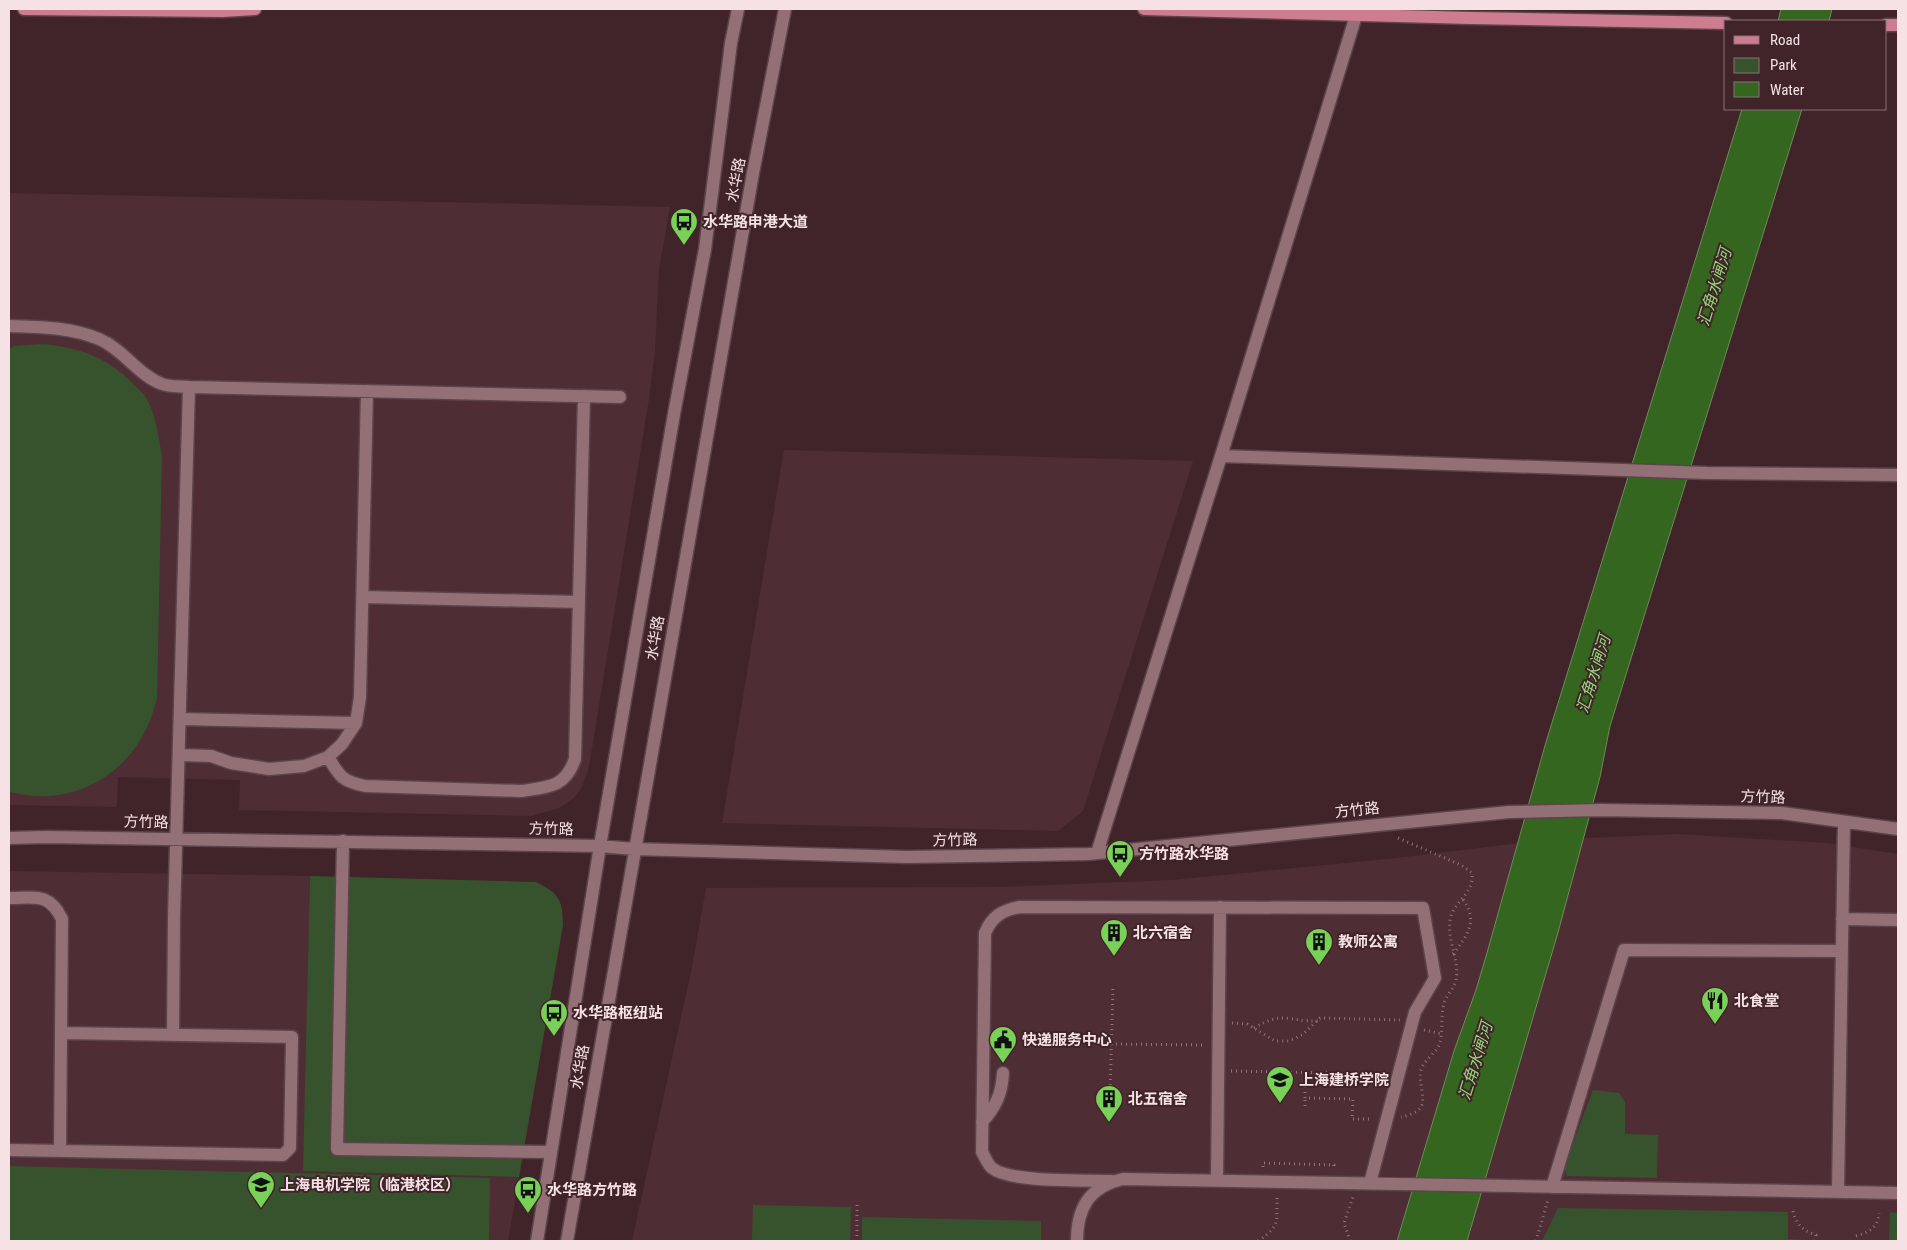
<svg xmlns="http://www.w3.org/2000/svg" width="1907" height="1250" viewBox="0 0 1907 1250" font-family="'Roboto Condensed','Noto Sans SC',sans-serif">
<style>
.built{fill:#4f2d35}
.green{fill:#37532d}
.water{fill:#346620;stroke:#6e8b5b}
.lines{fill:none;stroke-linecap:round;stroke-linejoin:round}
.minor-casing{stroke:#5c444a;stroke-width:15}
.major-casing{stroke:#5c444a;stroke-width:15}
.path{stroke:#8d757a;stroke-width:3;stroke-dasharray:1 4;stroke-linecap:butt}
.minor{stroke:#927076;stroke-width:12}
.major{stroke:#cd7d8f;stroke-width:12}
.labels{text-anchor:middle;stroke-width:4;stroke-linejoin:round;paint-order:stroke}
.street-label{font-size:15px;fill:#f6e2e5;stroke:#40242a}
.poi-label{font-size:15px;font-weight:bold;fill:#f6e2e5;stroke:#40242a;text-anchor:start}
.water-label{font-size:16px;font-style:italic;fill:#93d97b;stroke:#40242a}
</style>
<rect width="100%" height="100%" fill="#40242a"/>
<path class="built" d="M9 193 670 207 659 269 655 350 649 399 589 767 582 787 574 798 559 808 532 816 239 810 240 780 118 777 117 807 9 805Z
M784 450 1193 461 1083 811 1058 831 722 823Z
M1677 834 1827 843 1898 854V1241H632L692 967 706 888 1002 887 1172 880 1396 858 1545 840Z
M9 871 310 876 304 1171 519 1177 508 1241H9Z"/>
<path class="green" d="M43 344C80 348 108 357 134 385 138 389 142 392 145 396 156 413 158 436 162 455L157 699C154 708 152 717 148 725 132 762 99 789 58 795 42 798 25 795 9 792V349L14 346Z
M310 876 536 882C558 893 563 899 563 925L519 1177 303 1171Z
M1593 1090 1619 1093 1625 1102V1134L1658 1135 1657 1178 1567 1176 1564 1167Z
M9 1166 490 1178 489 1241H9Z
M753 1205 851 1207 850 1241H752Z
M1558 1208 1788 1212V1239L1809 1240V1241H1542Z
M1890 1212 1898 1213V1241H1889Z
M862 1217 1041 1221V1241H862Z"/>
<path class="water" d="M1781 9H1832L1829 21H1778Z
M1742 109H1802L1610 726 1600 777 1557 936 1467 1241H1397L1454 1051 1476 990 1487 953 1546 742Z"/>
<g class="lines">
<defs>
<path id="minor" d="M9 326C40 327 70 327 99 339 123 349 138 375 162 384 170 387 180 386 189 387
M1221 456 1707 473 1898 475
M363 597 579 602
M181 719 356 723 360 697 367 391
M180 755 211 756 231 763 269 769 304 766 328 757 342 744 356 723
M328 757C340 777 342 781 365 786L521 791C548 787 565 788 575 759L584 396
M9 838 46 837 600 846 634 849 907 857 1088 854 1509 812 1601 810 1782 813 1898 829
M343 841 337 1149 550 1152
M1097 853 1221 456 1358 9
M9 898C35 898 49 892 62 919L60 1151
M1842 919 1898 920
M173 1035 174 917 189 387 620 397
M982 1122C996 1107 1002 1093 1003 1073
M9 1150 283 1155 290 1148 292 1037 62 1033
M1217 1180 1220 907
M1112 1181C1087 1180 1010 1183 992 1168 988 1165 985 1157 982 1152L985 933C992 916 1003 910 1020 907L1423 908 1435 978 1415 1012 1370 1183
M1552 1187 1624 950 1842 951
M1838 1192 1844 822
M537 1241 600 846 674 414 705 249 731 43 738 9
M567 1241 753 173 785 9
M1077 1241C1077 1208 1089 1187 1123 1179L1898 1193"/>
<path id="major" d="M24 9 223 11 255 9
M1144 9 1470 18 1726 23
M1886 25H1898"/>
</defs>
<use href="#minor" class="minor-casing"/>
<use href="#major" class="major-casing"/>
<path class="path" d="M1398 838 1461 865 1472 873C1474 895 1453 901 1450 920 1447 940 1460 962 1456 980 1454 989 1446 995 1444 1004 1440 1017 1444 1032 1439 1045 1435 1054 1424 1060 1421 1070 1418 1081 1426 1098 1421 1107 1417 1113 1407 1116 1401 1117
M1453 954C1468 935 1479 920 1462 898
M1232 1023 1247 1024 1275 1041H1289L1302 1035 1320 1018 1400 1020
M1254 1028C1284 1010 1287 1022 1318 1021
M1424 1030 1442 1034
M1111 1044 1205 1045
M1231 1071 1385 1074
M1305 1072V1098L1353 1099 1352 1119H1372
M1110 1095 1113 985
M1305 1106V1098
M1263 1167V1163L1334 1165V1168
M1793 1211C1796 1224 1803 1231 1816 1235L1815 1241
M857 1241V1205
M1258 1241C1282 1225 1276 1221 1277 1194
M1350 1241 1344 1223 1353 1197
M1536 1241 1548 1200
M1856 1241V1236C1869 1232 1878 1228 1879 1213"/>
<use href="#minor" class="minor"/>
<use href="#major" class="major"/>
</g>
<defs>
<symbol id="bus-pin" viewBox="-11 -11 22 30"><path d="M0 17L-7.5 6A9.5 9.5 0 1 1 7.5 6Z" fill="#79d158" stroke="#40242a"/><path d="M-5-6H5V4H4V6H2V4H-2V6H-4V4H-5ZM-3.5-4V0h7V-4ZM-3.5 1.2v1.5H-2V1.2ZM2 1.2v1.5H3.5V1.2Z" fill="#111"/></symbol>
<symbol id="building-pin" viewBox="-11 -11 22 30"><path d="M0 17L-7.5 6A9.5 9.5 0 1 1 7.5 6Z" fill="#79d158" stroke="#40242a"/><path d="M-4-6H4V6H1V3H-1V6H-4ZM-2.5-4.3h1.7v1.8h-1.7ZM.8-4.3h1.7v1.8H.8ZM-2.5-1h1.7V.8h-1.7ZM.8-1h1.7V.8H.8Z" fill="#111"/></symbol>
<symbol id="restaurant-pin" viewBox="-11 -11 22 30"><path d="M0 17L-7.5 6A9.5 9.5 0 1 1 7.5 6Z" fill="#79d158" stroke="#40242a"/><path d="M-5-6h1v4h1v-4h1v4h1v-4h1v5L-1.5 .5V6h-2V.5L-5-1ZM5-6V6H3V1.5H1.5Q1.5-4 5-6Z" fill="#111"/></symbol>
<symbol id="civic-pin" viewBox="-11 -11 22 30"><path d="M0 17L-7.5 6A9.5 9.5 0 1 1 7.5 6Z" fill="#79d158" stroke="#40242a"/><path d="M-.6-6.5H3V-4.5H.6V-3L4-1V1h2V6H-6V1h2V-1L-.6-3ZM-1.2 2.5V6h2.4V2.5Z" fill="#111"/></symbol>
<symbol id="university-pin" viewBox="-11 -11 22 30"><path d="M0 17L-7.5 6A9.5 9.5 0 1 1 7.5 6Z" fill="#79d158" stroke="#40242a"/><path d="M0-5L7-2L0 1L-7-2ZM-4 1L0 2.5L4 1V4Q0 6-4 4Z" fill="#111"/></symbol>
</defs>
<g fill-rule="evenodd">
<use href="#bus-pin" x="668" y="206" width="32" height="43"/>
<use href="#bus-pin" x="1104" y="838" width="32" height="43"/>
<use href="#building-pin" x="1098" y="917" width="32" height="43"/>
<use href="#building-pin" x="1303" y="926" width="32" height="43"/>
<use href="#restaurant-pin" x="1699" y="985" width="32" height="43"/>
<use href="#bus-pin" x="538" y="997" width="32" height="43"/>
<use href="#civic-pin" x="987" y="1024" width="32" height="43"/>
<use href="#university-pin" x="1264" y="1064" width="32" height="43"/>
<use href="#building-pin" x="1093" y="1083" width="32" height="43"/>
<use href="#university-pin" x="245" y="1169" width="32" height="43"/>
<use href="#bus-pin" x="512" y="1174" width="32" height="43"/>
</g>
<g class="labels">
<g class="street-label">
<text transform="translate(736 180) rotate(-79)" y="5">水华路</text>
<text transform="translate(655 638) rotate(-80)" y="5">水华路</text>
<text transform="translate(1763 797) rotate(2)" y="5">方竹路</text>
<text transform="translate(1357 810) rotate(-6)" y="5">方竹路</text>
<text transform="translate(146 822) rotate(1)" y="5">方竹路</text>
<text transform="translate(551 829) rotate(1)" y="5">方竹路</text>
<text transform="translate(955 840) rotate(-1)" y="5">方竹路</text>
<text transform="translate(580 1067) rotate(-80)" y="5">水华路</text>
</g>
<g class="poi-label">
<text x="703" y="227">水华路申港大道</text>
<text x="1139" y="859">方竹路水华路</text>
<text x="1133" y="938">北六宿舍</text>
<text x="1338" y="947">教师公寓</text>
<text x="1734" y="1006">北食堂</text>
<text x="573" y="1018">水华路枢纽站</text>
<text x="1022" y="1045">快递服务中心</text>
<text x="1299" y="1085">上海建桥学院</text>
<text x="1128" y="1104">北五宿舍</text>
<text x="280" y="1190">上海电机学院（临港校区）</text>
<text x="547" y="1195">水华路方竹路</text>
</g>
<g class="water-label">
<text transform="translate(1714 287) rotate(-73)" y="6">汇角水闸河</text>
<text transform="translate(1593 674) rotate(-73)" y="6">汇角水闸河</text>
<text transform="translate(1475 1061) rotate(-73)" y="6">汇角水闸河</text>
</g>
</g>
<rect width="1907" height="1250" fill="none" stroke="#f6e2e5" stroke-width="20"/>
<rect x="1724" y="20" width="162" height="90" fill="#40242a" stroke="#897075"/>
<rect x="1734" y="36" width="25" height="8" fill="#cd7d8f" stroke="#897075"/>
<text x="1770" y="45" font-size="15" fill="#f6e2e5">Road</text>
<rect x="1734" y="58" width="25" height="15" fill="#37532d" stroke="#897075"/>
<text x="1770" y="70" font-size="15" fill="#f6e2e5">Park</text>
<rect x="1734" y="82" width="25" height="15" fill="#346620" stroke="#897075"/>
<text x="1770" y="95" font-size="15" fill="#f6e2e5">Water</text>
</svg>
